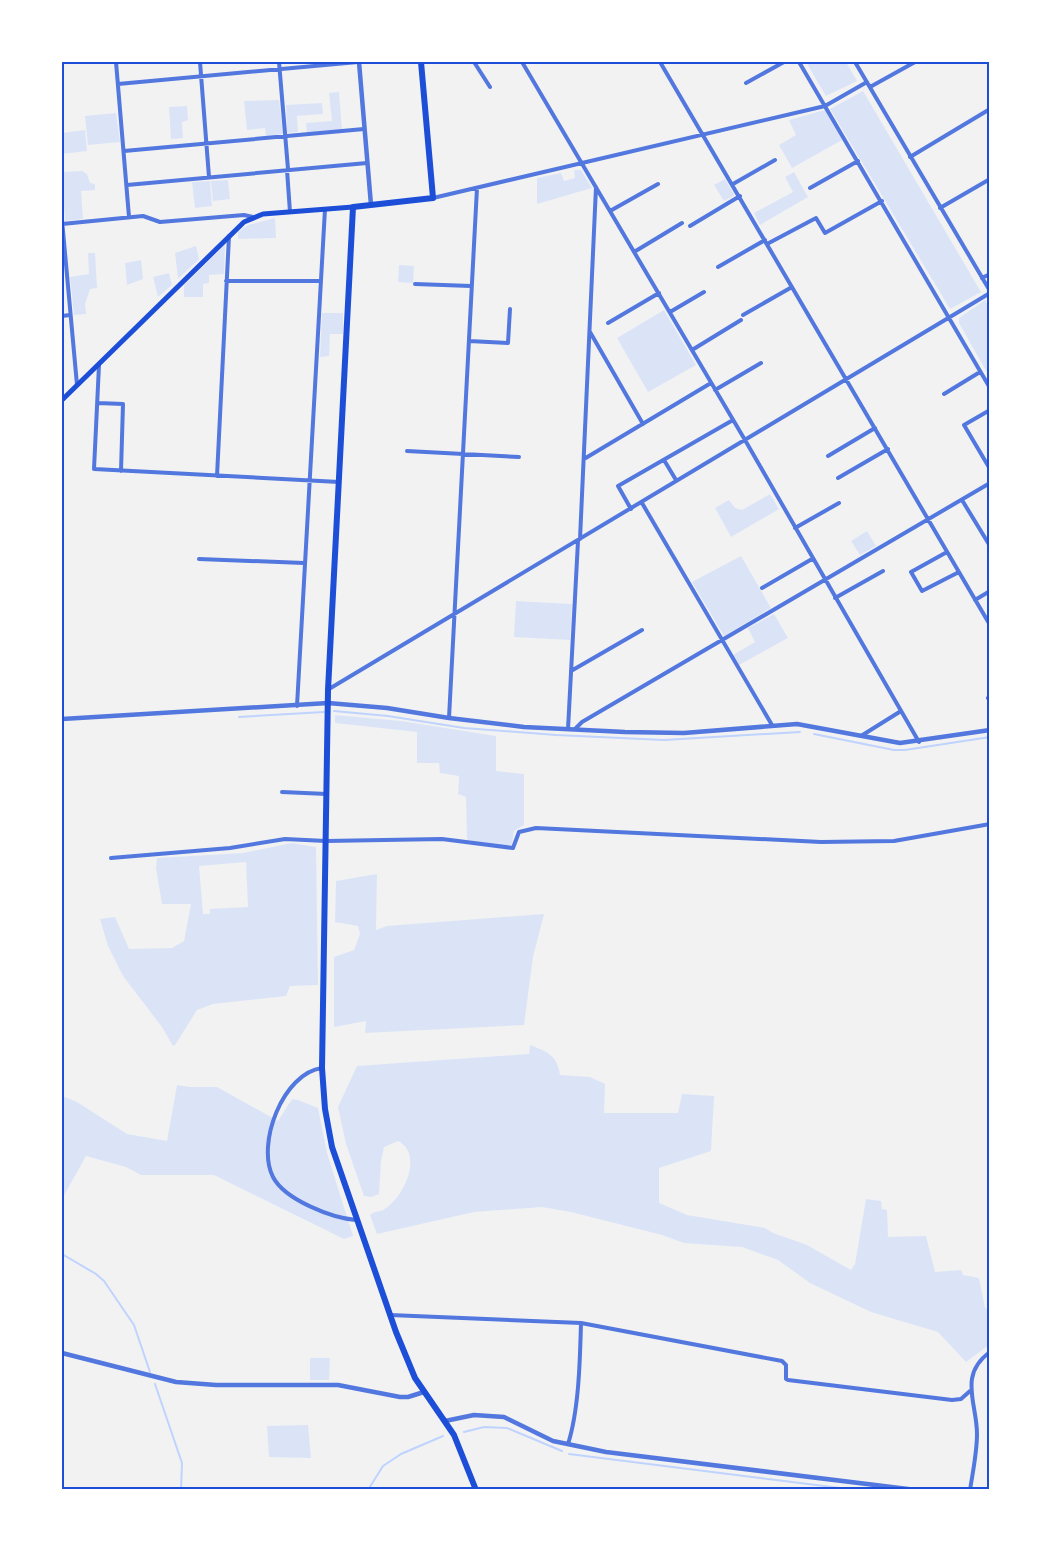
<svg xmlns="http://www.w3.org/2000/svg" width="1051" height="1551" viewBox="0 0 1051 1551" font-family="'Noto Sans',sans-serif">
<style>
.green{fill:#dbe4f7;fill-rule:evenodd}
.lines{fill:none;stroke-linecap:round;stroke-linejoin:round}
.stream{stroke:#bfd3fe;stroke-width:2}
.minor{stroke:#5277de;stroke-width:4}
.tertiary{stroke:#5277de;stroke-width:4.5}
.secondary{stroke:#1d4ed8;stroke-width:5}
.primary{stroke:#1d4ed8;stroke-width:6}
.neatline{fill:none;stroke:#1d4ed8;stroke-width:2}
</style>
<rect width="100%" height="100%" fill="#f2f2f2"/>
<path class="green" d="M806 62H846L857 81 826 96Z
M863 91 981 292 950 309 830 109Z
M339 92 342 129 307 133 306 123 332 121 329 93Z
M279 100 283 134 266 136 265 128 247 130 244 101Z
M322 103 323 114 297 116 298 132 287 133 286 105Z
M187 106 188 120 182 122 183 138 171 139 169 107Z
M825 110 842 140 792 168 779 145 796 135 789 120Z
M116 113 120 142 88 145 85 116Z
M85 130 87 151 62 154V133Z
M574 170H581L592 188 537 204V178L561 173 564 181 575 178Z
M82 171 87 174 90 183 95 184V190L81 191 83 219 65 221 62 172Z
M794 172 808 197 760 225 754 213 793 192 785 177Z
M725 179 734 194 733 196 724 201 714 185Z
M228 180 230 199 213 201 211 181Z
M210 181 212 206 195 208 192 182Z
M275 218 276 238 238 239V232L248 225Z
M225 245 224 274 209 275V283L203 284V297H184V285Z
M196 246 199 259 178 279 175 253Z
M88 253H95L97 288 90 289 85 304 86 314 74 315 70 277 89 274Z
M141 260 143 279 127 285 125 263Z
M399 265 414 266 413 283 398 282Z
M169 273 172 285 158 297 153 277Z
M985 300 989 307V376L959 323V318Z
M664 310 696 365 648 392 617 338Z
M322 313H343V334H330L329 356 320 357Z
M770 494 779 509 731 537 715 508 729 500 735 508 742 510Z
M867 531 876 546 860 555 851 541Z
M741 556 771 608 724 636 692 582Z
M516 601 572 604 570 640 514 637Z
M774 614 788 638 739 665 733 655 755 642 748 628Z
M335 715 401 721 496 736V771L524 774V825L514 831 512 844 508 846 467 840 466 797 458 794 459 776 440 773 439 763H417V732L335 723Z
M292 843 316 847 318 985 290 986 286 996 213 1004 197 1010 175 1045 173 1046 162 1027 123 976 108 946 100 919 115 917 129 949 172 948 184 941 191 904H162L156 868 157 858 243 853ZM246 862 248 907 210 909V914H203L199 866Z
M377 874 376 930 387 926 544 914 533 957 524 1025 365 1033 366 1021 334 1027V957L354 950 360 934 358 926 335 922 336 881Z
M530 1045C548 1052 557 1055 560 1075L590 1077 605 1084 604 1113H678L682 1094 714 1096 711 1151 659 1168V1203L687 1215 765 1228 773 1233 807 1245 851 1270 855 1264 866 1199 881 1201 882 1209 887 1210 888 1237 926 1236 935 1272 961 1270 963 1275 979 1278 985 1308 989 1310V1345L966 1362 938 1332 871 1312 810 1283 778 1260 742 1247 684 1243 662 1235 571 1212 542 1207 474 1212 377 1234 370 1215C375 1211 378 1212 383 1210 404 1198 424 1154 398 1141L384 1147 381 1161 379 1194 371 1197 364 1196 346 1144 338 1107 357 1066 529 1054Z
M177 1085 190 1087H217L278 1121 292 1099 298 1100 318 1108 327 1153 353 1236 344 1239 214 1175H141L126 1167 86 1156 62 1199V1096L77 1102 127 1134 167 1141Z
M310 1358H330L329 1380H310Z
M308 1425 311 1458 269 1457 267 1426Z"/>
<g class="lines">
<path class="stream" d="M334 711 388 716 464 728 556 735 664 740 800 732
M239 717 324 712
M814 734 894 750H905L990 737
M62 1254 96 1274 104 1281 134 1325 150 1372
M155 1384 182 1463 181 1490
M464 1432 484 1427 507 1428 562 1451
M569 1454 856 1490
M368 1490 383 1466 401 1454 443 1436"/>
<path class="minor" d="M116 62 129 217
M200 62 209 177
M279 62 288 169
M474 62 490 87
M522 62 745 440 919 742
M660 62 990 625
M799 62 990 388
M855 62 990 291
M746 83 784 62
M118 84 358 62
M870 87 915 62
M124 151 364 129
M910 157 990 109
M287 170 290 212
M733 184 775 160
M127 185 367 163
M810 188 858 161
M433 198 825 106 867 82
M940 208 990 179
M610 211 658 184
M62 220 77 385
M62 224 143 216 160 222 244 215 253 217
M690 226 740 196
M767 244 816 218 825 233 882 201
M634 252 682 223
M718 267 765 240
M982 278 990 274
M226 281H320
M415 284 471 286
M670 312 704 292
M743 315 792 287
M62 316 70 315
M608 323 659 293
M590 332 643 424
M469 341 508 343 510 309
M692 350 741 320
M99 365 94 469 339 482
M715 390 761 363
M944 394 980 372
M98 403 123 404 121 471
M990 410 964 425 990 469
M407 451 519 457
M828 456 875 428
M584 459 711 383
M664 460 676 480
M217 476 229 236
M838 478 888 449
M962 500 990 546
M642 503 772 725
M631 509 618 486 733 420
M795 528 839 503
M580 539 596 187
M947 552 911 572 922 591 959 572
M199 559 304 563
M762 588 812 559
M835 598 883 571
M975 600 990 591
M571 671 642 630
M329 689 990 293
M988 698 990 700
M297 706 325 209
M449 718 477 188
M568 729 578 541
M575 729 582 722 990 483
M861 736 901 711
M282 792 327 794
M111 858 230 848 285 839 326 841 442 839 513 848 519 832 536 828 821 842 894 841 990 824
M322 1068C283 1073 256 1144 273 1177 285 1200 332 1218 356 1220
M390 1315 581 1323 782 1361 786 1365V1379L788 1380 952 1400 961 1399 970 1391
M568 1444C579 1410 580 1359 581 1323
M970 1490C973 1471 977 1452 977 1434 977 1403 958 1375 990 1352"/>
<path class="tertiary" d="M359 62 371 205
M62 719 328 703 387 708 449 718 524 727 625 732 684 733 797 724 900 743 990 730
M62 1353 176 1382 216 1385H338L400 1397H408L424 1392
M445 1421 474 1415 504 1417 553 1441 606 1452 916 1490"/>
<path class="secondary" d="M62 400 244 222 263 214 353 207"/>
<path class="primary" d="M421 62 433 198 353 207 328 690 322 1068 325 1109 332 1147 396 1332 415 1378 454 1435 476 1490"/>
</g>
<rect width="1051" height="1551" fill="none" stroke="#ffffff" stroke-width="126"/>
<rect x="63" y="63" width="925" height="1425" class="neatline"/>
</svg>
